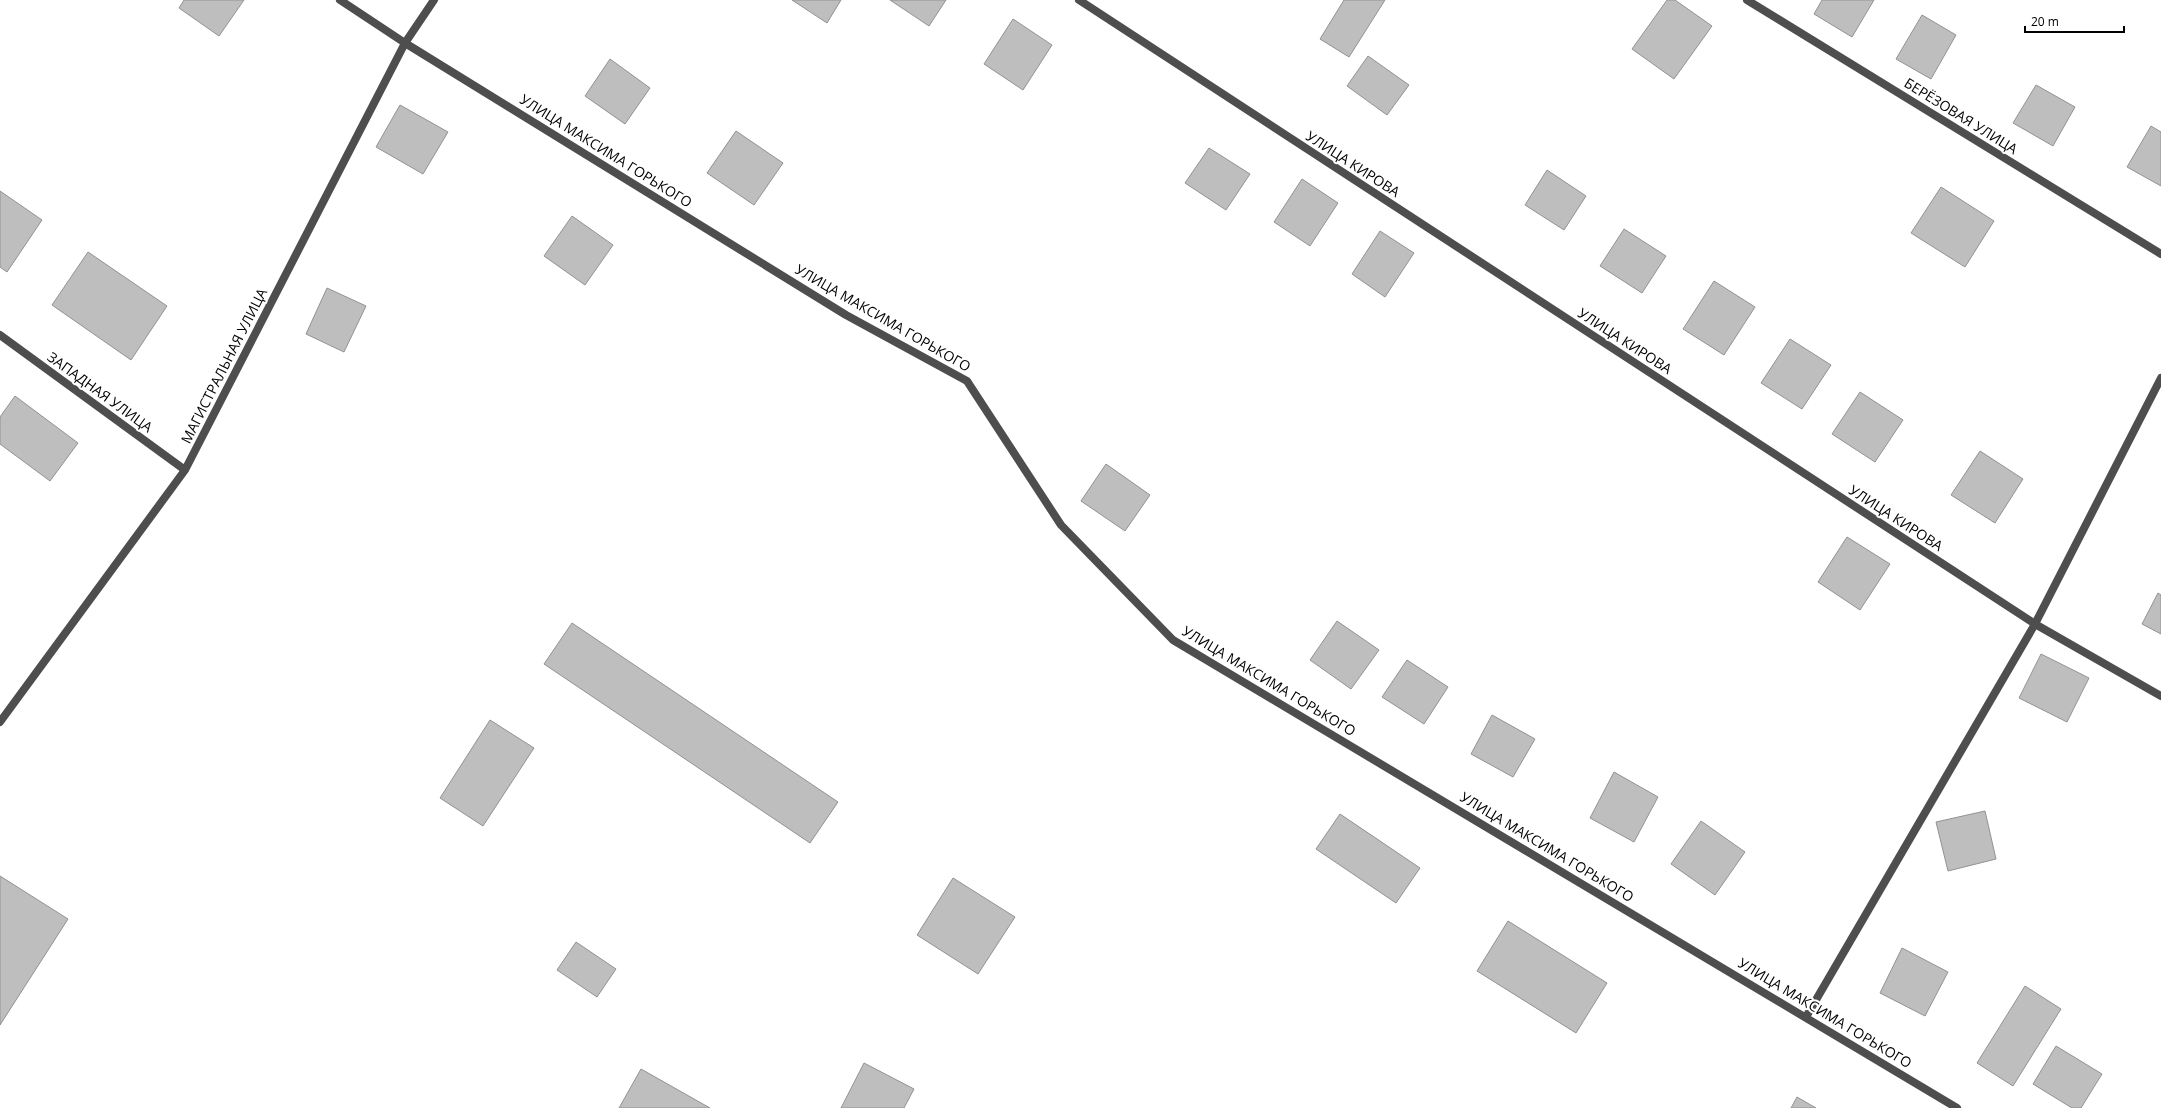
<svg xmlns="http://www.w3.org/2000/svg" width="2161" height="1108" viewBox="0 0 2161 1108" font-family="'Open Sans',sans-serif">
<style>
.building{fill:#bebebe;stroke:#929292}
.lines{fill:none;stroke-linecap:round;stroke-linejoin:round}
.minor{stroke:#4e4e4e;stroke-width:8}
.labels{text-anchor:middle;stroke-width:4;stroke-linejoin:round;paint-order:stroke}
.street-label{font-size:14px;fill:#000;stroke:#fff}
</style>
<rect width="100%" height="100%" fill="#fff"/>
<path class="building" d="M184 0H244L219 36 179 8Z
M792 0H841L827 23Z
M890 0H946L929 26Z
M1344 0H1385L1349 57 1320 39Z
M1667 0H1675L1712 26 1674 79 1632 49Z
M1822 0H1874L1852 37 1814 14Z
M1922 15 1956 35 1931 79 1896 59Z
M1013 19 1052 45 1023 90 984 64Z
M1368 56 1409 85 1387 115 1347 86Z
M610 59 650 88 625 124 585 96Z
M2036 85 2075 107 2053 146 2013 123Z
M400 105 448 132 423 174 376 147Z
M2151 126 2161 132V186L2127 167Z
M736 131 783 163 754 205 707 173Z
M1209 148 1250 174 1226 210 1185 183Z
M1547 170 1586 196 1564 230 1525 205Z
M1302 179 1338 203 1310 246 1274 222Z
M1941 187 1994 221 1965 267 1911 233Z
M0 191 42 220 7 272 0 267Z
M572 216 613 245 585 285 544 256Z
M1624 229 1666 256 1642 293 1600 266Z
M1380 231 1414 253 1385 297 1352 274Z
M88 252 167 306 131 360 52 305Z
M1714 281 1755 307 1724 355 1683 329Z
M327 288 366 306 344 352 306 334Z
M1790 339 1831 365 1802 409 1761 383Z
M1860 392 1903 420 1875 462 1832 434Z
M15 396 78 443 50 481 0 444V417Z
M1980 451 2023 479 1995 523 1951 495Z
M1106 464 1150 495 1125 531 1081 501Z
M1847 537 1890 564 1860 610 1818 582Z
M2158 593 2161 595V634L2142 624Z
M1337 621 1379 650 1351 689 1310 660Z
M572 623 838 802 810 843 544 664Z
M2041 654 2089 678 2067 722 2019 698Z
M1407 660 1448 687 1424 724 1382 697Z
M1492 715 1535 739 1513 777 1471 754Z
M490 720 534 748 483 826 440 798Z
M1614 772 1658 797 1634 842 1590 818Z
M1985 811 1996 859 1948 871 1936 822Z
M1340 814 1420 868 1396 903 1316 849Z
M1701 821 1745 852 1715 895 1671 864Z
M0 876 68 919 0 1025Z
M953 878 1015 917 978 974 917 935Z
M1508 921 1607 983 1576 1033 1477 971Z
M576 942 616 969 597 997 557 970Z
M1902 948 1948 972 1925 1016 1880 993Z
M2025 986 2061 1009 2013 1086 1977 1063Z
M2056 1046 2102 1074 2081 1108H2072L2033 1084Z
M864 1063 914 1089 904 1108H841Z
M641 1069 710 1108H619Z
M1797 1097 1816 1108H1791Z"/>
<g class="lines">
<path class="minor" d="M340 0 405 43 846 315 967 381 1061 525 1173 640 1957 1108
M1079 0 2035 624 2161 696
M1747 0 2161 254
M0 335 185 470
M0 722 185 470 405 43 434 0
M1806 1017 2035 624 2161 378"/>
</g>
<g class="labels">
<g class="street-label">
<text transform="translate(1961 116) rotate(32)" y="5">БЕРЁЗОВАЯ УЛИЦА</text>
<text transform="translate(606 151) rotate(32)" y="5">УЛИЦА МАКСИМА ГОРЬКОГО</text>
<text transform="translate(1353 164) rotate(33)" y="5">УЛИЦА КИРОВА</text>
<text transform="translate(883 318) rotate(30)" y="5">УЛИЦА МАКСИМА ГОРЬКОГО</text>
<text transform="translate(1625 341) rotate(33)" y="5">УЛИЦА КИРОВА</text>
<text transform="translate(224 366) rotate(-63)" y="5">МАГИСТРАЛЬНАЯ УЛИЦА</text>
<text transform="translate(100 392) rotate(36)" y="5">ЗАПАДНАЯ УЛИЦА</text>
<text transform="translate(1896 518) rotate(33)" y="5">УЛИЦА КИРОВА</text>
<text transform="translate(1269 681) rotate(31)" y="5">УЛИЦА МАКСИМА ГОРЬКОГО</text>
<text transform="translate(1547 847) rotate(31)" y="5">УЛИЦА МАКСИМА ГОРЬКОГО</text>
<text transform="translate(1825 1013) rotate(31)" y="5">УЛИЦА МАКСИМА ГОРЬКОГО</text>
</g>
</g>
<path d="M2025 26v6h99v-6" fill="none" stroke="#000000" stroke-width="2"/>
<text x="2031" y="26" font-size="12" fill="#000000" stroke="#ffffff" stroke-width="3" paint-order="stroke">20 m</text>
</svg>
